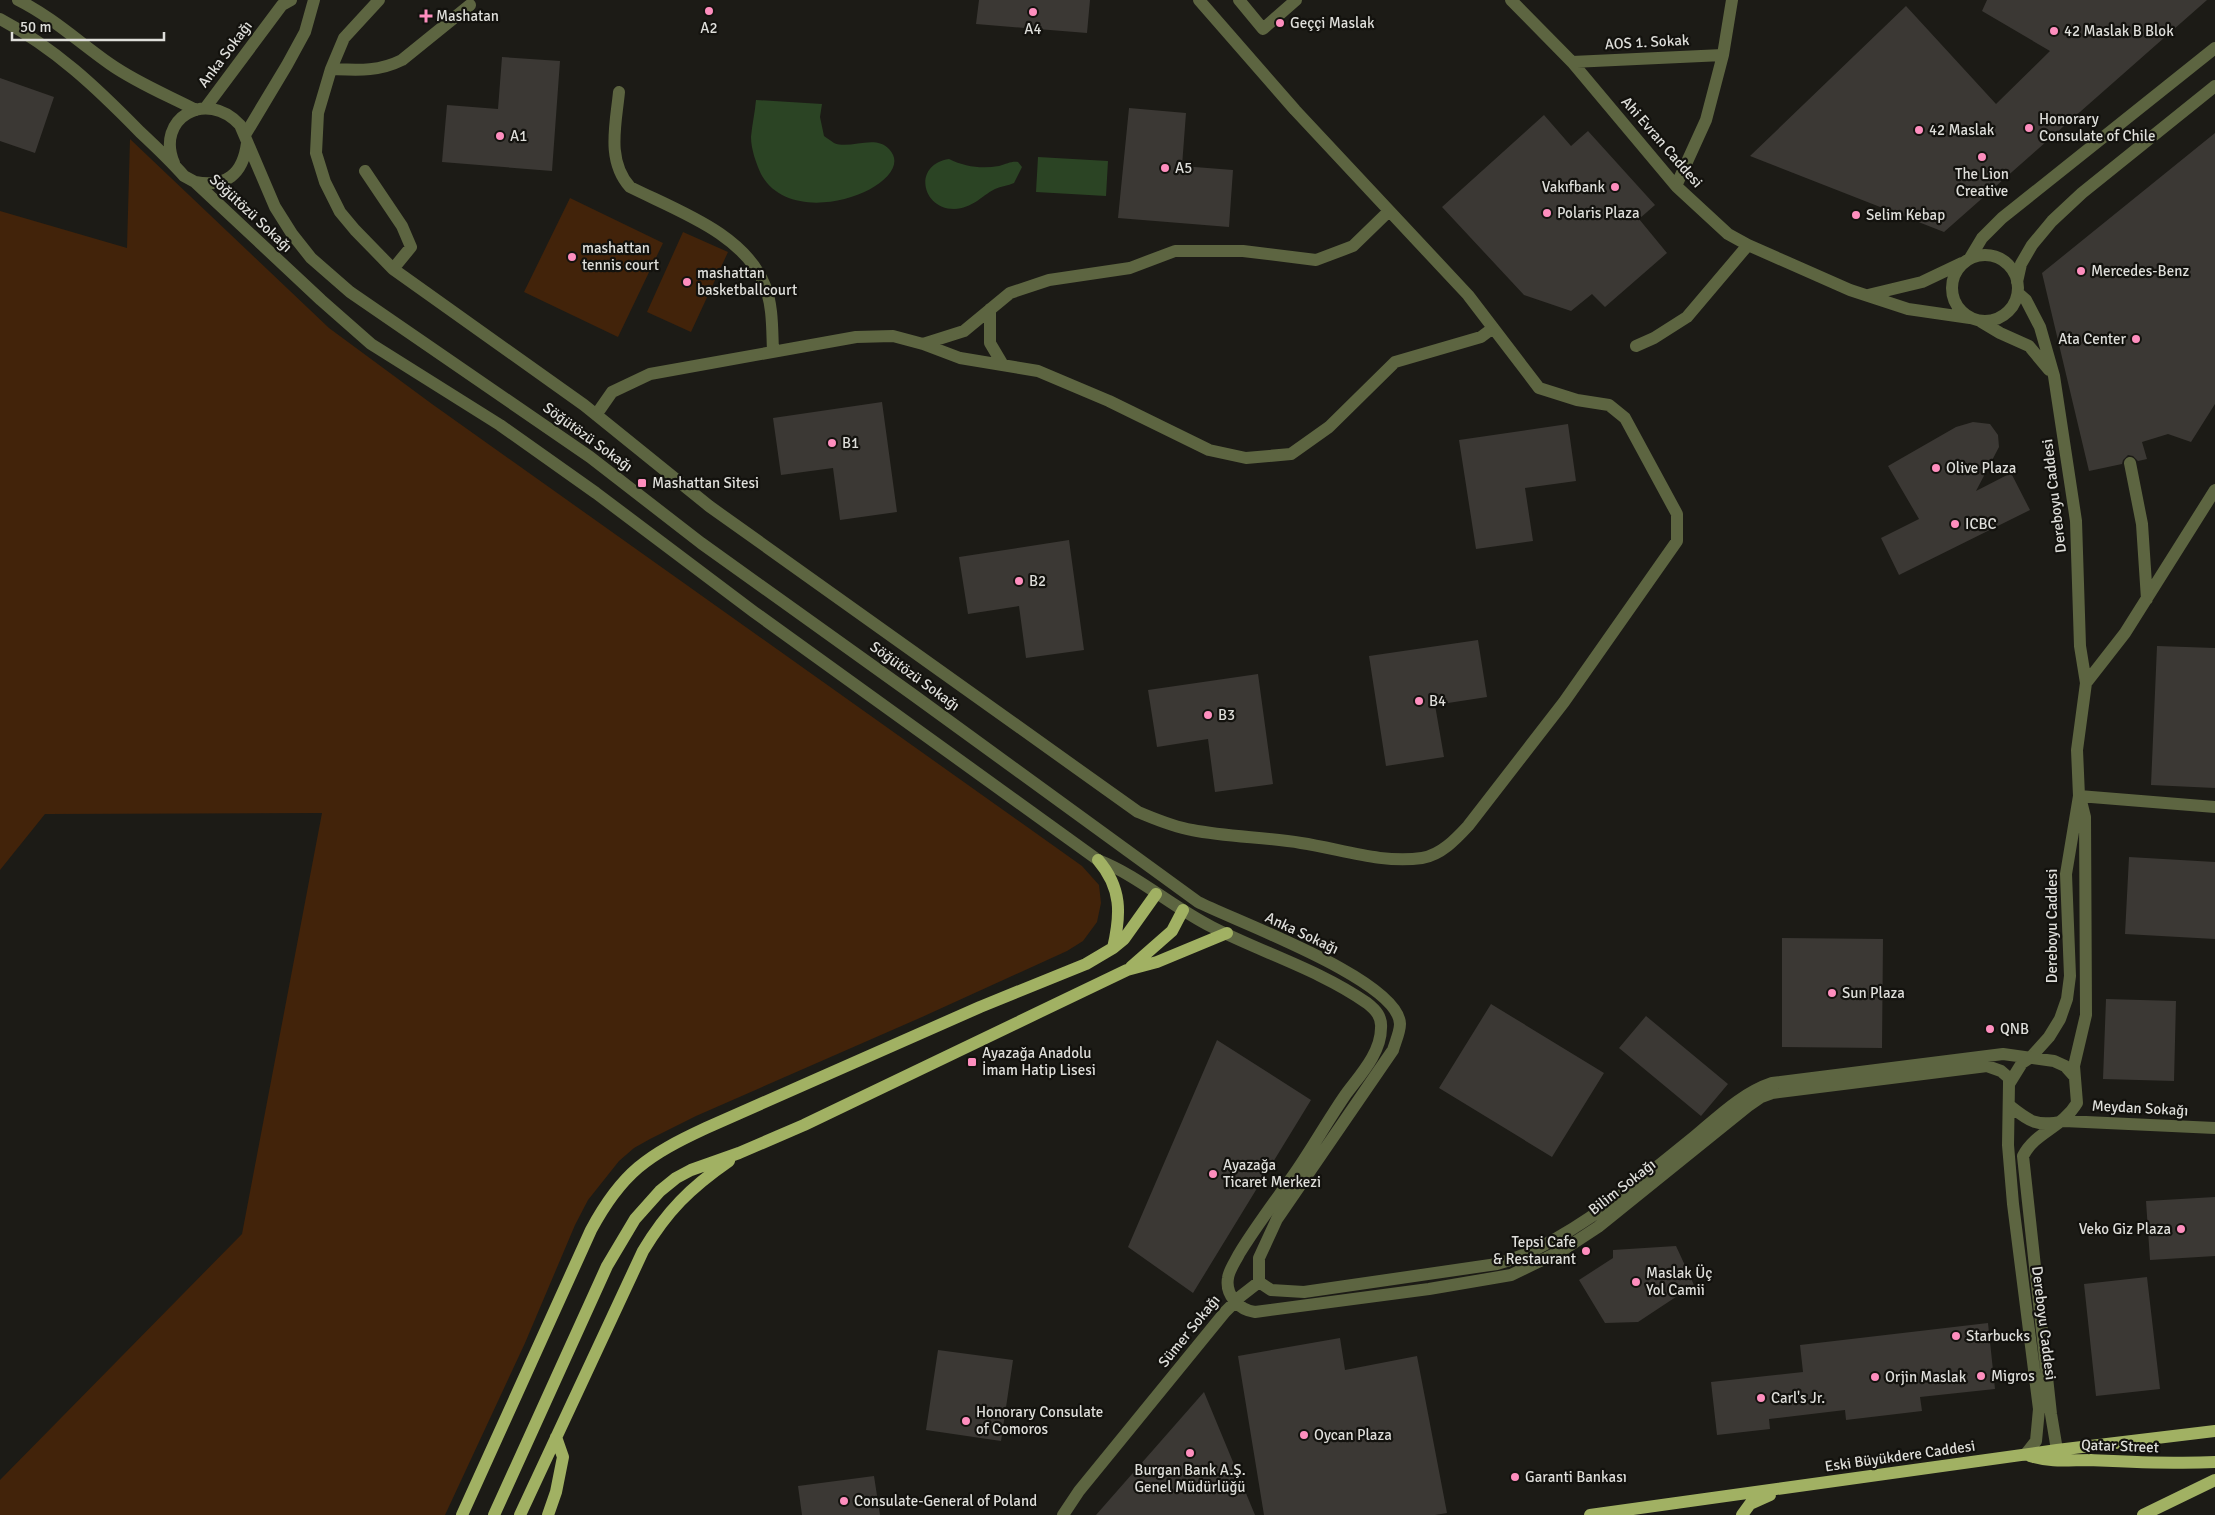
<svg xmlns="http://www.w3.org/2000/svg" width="2215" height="1515" viewBox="0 0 2215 1515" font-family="Signika,sans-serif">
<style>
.green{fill:#42230a}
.water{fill:#2b4424}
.building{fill:#3b3834}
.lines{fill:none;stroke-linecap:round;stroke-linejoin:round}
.minor{stroke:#5d6541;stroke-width:12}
.major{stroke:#a1b163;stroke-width:12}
.poi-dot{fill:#fe8ebe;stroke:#13120e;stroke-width:2}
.labels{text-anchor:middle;stroke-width:4.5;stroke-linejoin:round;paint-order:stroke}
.poi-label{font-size:15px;fill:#dededa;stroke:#13120e;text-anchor:start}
.street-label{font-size:15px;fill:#dededa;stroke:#13120e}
</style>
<rect width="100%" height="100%" fill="#1c1b16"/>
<path class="green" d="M130 139 329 328 432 404 1082 866 1099 885 1101 903 1097 922 1083 941 1067 951 922 1017 696 1116 650 1139 634 1148 619 1161 588 1200 575 1225 525 1343 445 1515H0V1480L242 1234 322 813 45 814 0 870V211L127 248Z
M570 198 663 243 618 337 524 292Z
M683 232 728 252 691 332 647 312Z"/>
<path class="water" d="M756 100 822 104 820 117 824 136C827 138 831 141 834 143 850 150 875 134 889 149 922 183 794 236 761 174 756 163 751 149 751 137 752 125 755 112 756 100Z
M1038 157 1108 161 1106 196 1036 192Z
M949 159C965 167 982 169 999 166 1007 164 1011 161 1018 162L1022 167 1014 183C1008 186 1001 186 995 189 980 197 973 208 954 209 922 209 912 165 949 159Z"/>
<path class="building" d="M979 0H1090L1087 33 976 24Z
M1987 0H2207L1944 232 1750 156 1906 6 1996 104 2050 51 1982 11Z
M502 57 560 61 552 171 442 162 447 105 498 109Z
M0 78 54 97 35 153 0 141Z
M1129 108 1186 113 1182 166 1233 170 1229 227 1118 218Z
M1544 115 1571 146 1588 131 1655 205 1639 219 1667 253 1605 307 1592 294 1571 311 1524 295 1442 207Z
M2215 133V404L2191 442 2168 434 2142 442 2147 459 2138 461 2133 456 2128 455 2123 460 2122 464 2089 471 2042 273Z
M882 402 897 512 840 520 833 468 781 475 773 418Z
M1973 422 1990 424 1998 435 1999 447 1976 491 2011 473 2030 510 1899 575 1881 538 1919 519 1888 466 1956 427Z
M1568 424 1576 481 1525 488 1533 541 1476 549 1459 440Z
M1069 540 1084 650 1026 658 1019 606 968 614 959 557Z
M1478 640 1487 697 1435 705 1444 757 1386 766 1369 656Z
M2157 646 2215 648V788L2151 785Z
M1258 674 1273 784 1215 792 1208 739 1157 747 1148 690Z
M2129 857 2215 862V939L2125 934Z
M1782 938 1883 939 1882 1048 1782 1047Z
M2106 999 2176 1001 2174 1081 2103 1079Z
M1491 1004 1604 1073 1552 1157 1439 1088Z
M1646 1016 1728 1084 1701 1116 1619 1048Z
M1217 1040 1311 1100 1193 1293 1128 1247Z
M2215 1197V1256L2150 1260 2146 1201Z
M1676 1246 1694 1285 1638 1322 1605 1323 1579 1280 1613 1258V1250Z
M2147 1277 2160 1389 2096 1396 2084 1284Z
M1988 1323 1995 1389 1920 1397 1922 1411 1846 1420 1845 1410 1769 1419 1770 1429 1717 1435 1711 1382 1803 1372 1800 1345Z
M1340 1338 1345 1370 1417 1356 1447 1513 1435 1515H1264L1238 1356Z
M938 1350 1013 1360 1001 1441 926 1430Z
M1204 1392 1255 1515H1096Z
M874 1476 880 1515H802L798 1486Z"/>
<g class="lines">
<path class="minor" d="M18 0C52 17 80 43 110 64 137 83 167 95 196 110
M379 0 344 38 331 69 318 113 316 153 325 182 340 212 355 230 393 269 584 405 709 506 1138 812C1155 819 1173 827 1192 830 1228 837 1265 837 1301 843 1341 849 1382 864 1422 858 1441 855 1456 839 1468 826L1564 702 1677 541V514L1625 418 1609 405 1577 400 1539 388 1468 295 1295 110 1199 0
M1239 0 1263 29 1296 0
M1511 0 1572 62 1676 186 1728 234 1748 245 1850 290 1908 309 1970 318
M0 19C55 48 97 88 140 132 155 146 170 160 184 176L195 182 321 300 371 344 500 425 596 493 754 612 1098 860C1139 876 1172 907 1212 927 1263 953 1320 970 1367 1003 1376 1010 1382 1017 1381 1028 1381 1053 1360 1075 1346 1094 1328 1120 1313 1147 1295 1173 1276 1200 1256 1226 1239 1254 1235 1262 1229 1270 1228 1278 1225 1295 1239 1310 1255 1312L1429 1289 1511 1275 1563 1250 1598 1227 1748 1106 1761 1097 1772 1093 1987 1066 2001 1071 2009 1078V1084
M1572 62 1723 55
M331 69C357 70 378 72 402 60L470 5
M619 92C616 124 606 160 630 187 678 211 745 234 765 286 773 306 772 330 773 351
M206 107 282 5 291 0
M245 135 287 65 305 32 314 0
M174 163C155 119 206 88 240 125L275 207 292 234 311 258 350 292 590 457 701 543 912 694 1198 902C1235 921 1399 980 1400 1024 1400 1032 1395 1043 1393 1050L1277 1219 1259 1258V1282
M365 171 402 226 411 247 393 269
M195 182C226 188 243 174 247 143
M1676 186 1706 120 1723 55 1732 0
M1952 288a33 33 0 1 1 66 0a33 33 0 1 1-66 0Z
M1970 258 1982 238 2002 218 2215 48
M2017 282 2021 264 2032 245 2052 221 2082 193 2215 86
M2018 293 2026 300 2040 327 2054 376 2076 521 2080 646 2086 683 2077 750 2079 796 2066 874 2070 976 2067 999 2060 1019 2049 1037 2031 1057 2022 1063 2009 1084 2008 1145 2013 1204 2039 1409 2036 1441 2025 1455
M1868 295 1922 282 1962 263
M990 309V343L1003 365
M1980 321 2000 333 2029 346 2049 370
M923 344 964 331 1010 293 1049 280 1130 268 1175 251H1243L1316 260 1353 246 1389 211
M1636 346 1654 338 1687 317 1748 245
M596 415 612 392 650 374 856 337 893 336 923 344 960 358 1038 371 1109 401 1209 450 1246 458 1291 454 1329 427 1395 362 1481 337 1493 328
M2130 463 2142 524 2147 599
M2086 683 2125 633 2215 490
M2079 796 2215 807
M2010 1106C2030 1122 2037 1127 2064 1121L2215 1128
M1259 1282 1271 1290 1304 1292 1497 1264C1566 1245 1638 1182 1694 1137 1718 1117 1742 1093 1772 1083L2003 1054 2054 1061 2065 1066 2074 1076
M2057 1450 2051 1414 2023 1156C2035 1132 2062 1128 2077 1103L2074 1066 2086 1015 2085 817 2081 801
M1063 1515 1079 1491 1225 1312 1241 1296 1259 1282"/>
<path class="major" d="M1098 860C1122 888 1121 914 1113 948
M1131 967 1172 931 1183 910
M2030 1456C2052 1463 2069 1460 2091 1460 2133 1462 2173 1464 2215 1462
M462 1515 591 1230C622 1172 648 1155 706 1128L980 1007 1086 964 1113 948 1124 939 1156 894
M494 1515 607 1266 635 1219 660 1191 676 1178 691 1170 739 1153 804 1125 1127 970 1157 962 1227 933
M520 1515 643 1251C667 1211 690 1188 729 1161
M548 1515 556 1492 563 1457 556 1437
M1590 1515 2057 1450 2215 1431
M1742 1515 1750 1504 1770 1495
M2143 1515 2215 1480"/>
</g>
<g class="poi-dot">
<circle cx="709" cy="11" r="5"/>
<circle cx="1033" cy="12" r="5"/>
<path d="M423.5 8.5h5v5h5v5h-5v5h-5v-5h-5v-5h5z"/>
<circle cx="1280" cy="23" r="5"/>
<circle cx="2054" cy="31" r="5"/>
<circle cx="2029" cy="128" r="5"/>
<circle cx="1919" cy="130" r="5"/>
<circle cx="500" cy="136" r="5"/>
<circle cx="1982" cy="157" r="5"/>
<circle cx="1165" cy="168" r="5"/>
<circle cx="1615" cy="187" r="5"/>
<circle cx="1547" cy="213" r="5"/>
<circle cx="1856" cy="215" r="5"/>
<circle cx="572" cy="257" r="5"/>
<circle cx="2081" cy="271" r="5"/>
<circle cx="687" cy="282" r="5"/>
<circle cx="2136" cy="339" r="5"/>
<circle cx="832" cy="443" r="5"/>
<circle cx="1936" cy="468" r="5"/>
<rect x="637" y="478" width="10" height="10" rx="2.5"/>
<circle cx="1955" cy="524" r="5"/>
<circle cx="1019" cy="581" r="5"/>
<circle cx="1419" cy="701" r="5"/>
<circle cx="1208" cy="715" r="5"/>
<circle cx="1832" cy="993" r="5"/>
<circle cx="1990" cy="1029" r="5"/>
<rect x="967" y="1057" width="10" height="10" rx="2.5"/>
<circle cx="1213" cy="1174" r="5"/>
<circle cx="2181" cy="1229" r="5"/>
<circle cx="1586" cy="1251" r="5"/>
<circle cx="1636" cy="1282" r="5"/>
<circle cx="1956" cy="1336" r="5"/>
<circle cx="1981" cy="1376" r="5"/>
<circle cx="1875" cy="1377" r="5"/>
<circle cx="1761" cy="1398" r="5"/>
<circle cx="966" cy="1421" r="5"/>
<circle cx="1304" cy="1435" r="5"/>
<circle cx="1190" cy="1453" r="5"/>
<circle cx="1515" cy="1477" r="5"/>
<circle cx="844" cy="1501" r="5"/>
</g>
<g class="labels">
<g class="poi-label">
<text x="436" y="21">Mashatan</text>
<text x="1290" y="28">Geççi Maslak</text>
<text x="709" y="33" text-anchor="middle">A2</text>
<text x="1033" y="34" text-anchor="middle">A4</text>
<text x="2064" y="36">42 Maslak B Blok</text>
<text x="2039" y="124">Honorary<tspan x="2039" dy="17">Consulate of Chile</tspan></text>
<text x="1929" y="135">42 Maslak</text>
<text x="510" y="141">A1</text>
<text x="1175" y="173">A5</text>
<text x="1982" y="179" text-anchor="middle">The Lion<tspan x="1982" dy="17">Creative</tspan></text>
<text x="1605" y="192" text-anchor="end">Vakıfbank</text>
<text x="1557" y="218">Polaris Plaza</text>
<text x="1866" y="220">Selim Kebap</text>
<text x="582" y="253">mashattan<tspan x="582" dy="17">tennis court</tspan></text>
<text x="2091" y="276">Mercedes-Benz</text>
<text x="697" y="278">mashattan<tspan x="697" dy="17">basketballcourt</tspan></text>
<text x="2126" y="344" text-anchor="end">Ata Center</text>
<text x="842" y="448">B1</text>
<text x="1946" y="473">Olive Plaza</text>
<text x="652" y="488">Mashattan Sitesi</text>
<text x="1965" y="529">ICBC</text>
<text x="1029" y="586">B2</text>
<text x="1429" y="706">B4</text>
<text x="1218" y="720">B3</text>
<text x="1842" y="998">Sun Plaza</text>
<text x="2000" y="1034">QNB</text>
<text x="982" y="1058">Ayazağa Anadolu<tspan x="982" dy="17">İmam Hatip Lisesi</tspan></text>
<text x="1223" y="1170">Ayazağa<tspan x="1223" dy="17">Ticaret Merkezi</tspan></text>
<text x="2171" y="1234" text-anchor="end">Veko Giz Plaza</text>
<text x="1576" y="1247" text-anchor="end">Tepsi Cafe<tspan x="1576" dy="17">&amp; Restaurant</tspan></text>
<text x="1646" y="1278">Maslak Üç<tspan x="1646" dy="17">Yol Camii</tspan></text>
<text x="1966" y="1341">Starbucks</text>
<text x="1991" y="1381">Migros</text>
<text x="1885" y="1382">Orjin Maslak</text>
<text x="1771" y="1403">Carl's Jr.</text>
<text x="976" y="1417">Honorary Consulate<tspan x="976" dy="17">of Comoros</tspan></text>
<text x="1314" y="1440">Oycan Plaza</text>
<text x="1190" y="1475" text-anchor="middle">Burgan Bank A.Ş.<tspan x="1190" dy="17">Genel Müdürlüğü</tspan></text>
<text x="1525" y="1482">Garanti Bankası</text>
<text x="854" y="1506">Consulate-General of Poland</text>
</g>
<g class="street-label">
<text transform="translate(1647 42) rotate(-3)" y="5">AOS 1. Sokak</text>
<text transform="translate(225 54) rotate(-53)" y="5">Anka Sokağı</text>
<text transform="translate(1662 142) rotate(49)" y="5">Ahi Evran Caddesi</text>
<text transform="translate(251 213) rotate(43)" y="5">Söğütözü Sokağı</text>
<text transform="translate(588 437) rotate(36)" y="5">Söğütözü Sokağı</text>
<text transform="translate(2054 496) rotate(-97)" y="5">Dereboyu Caddesi</text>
<text transform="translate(915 676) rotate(36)" y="5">Söğütözü Sokağı</text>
<text transform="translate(2052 926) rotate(-90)" y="5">Dereboyu Caddesi</text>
<text transform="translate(1302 933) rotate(25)" y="5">Anka Sokağı</text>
<text transform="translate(2140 1108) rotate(3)" y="5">Meydan Sokağı</text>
<text transform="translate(1622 1187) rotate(-38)" y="5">Bilim Sokağı</text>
<text transform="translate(2044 1323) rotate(83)" y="5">Dereboyu Caddesi</text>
<text transform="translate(1189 1331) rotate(-51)" y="5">Sümer Sokağı</text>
<text transform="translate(2120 1446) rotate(2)" y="5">Qatar Street</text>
<text transform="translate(1900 1456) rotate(-8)" y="5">Eski Büyükdere Caddesi</text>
</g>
</g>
<path d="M12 32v8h152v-8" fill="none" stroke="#dededa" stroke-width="2.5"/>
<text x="20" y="32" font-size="15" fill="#dededa" stroke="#13120e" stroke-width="4" paint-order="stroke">50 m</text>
</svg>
